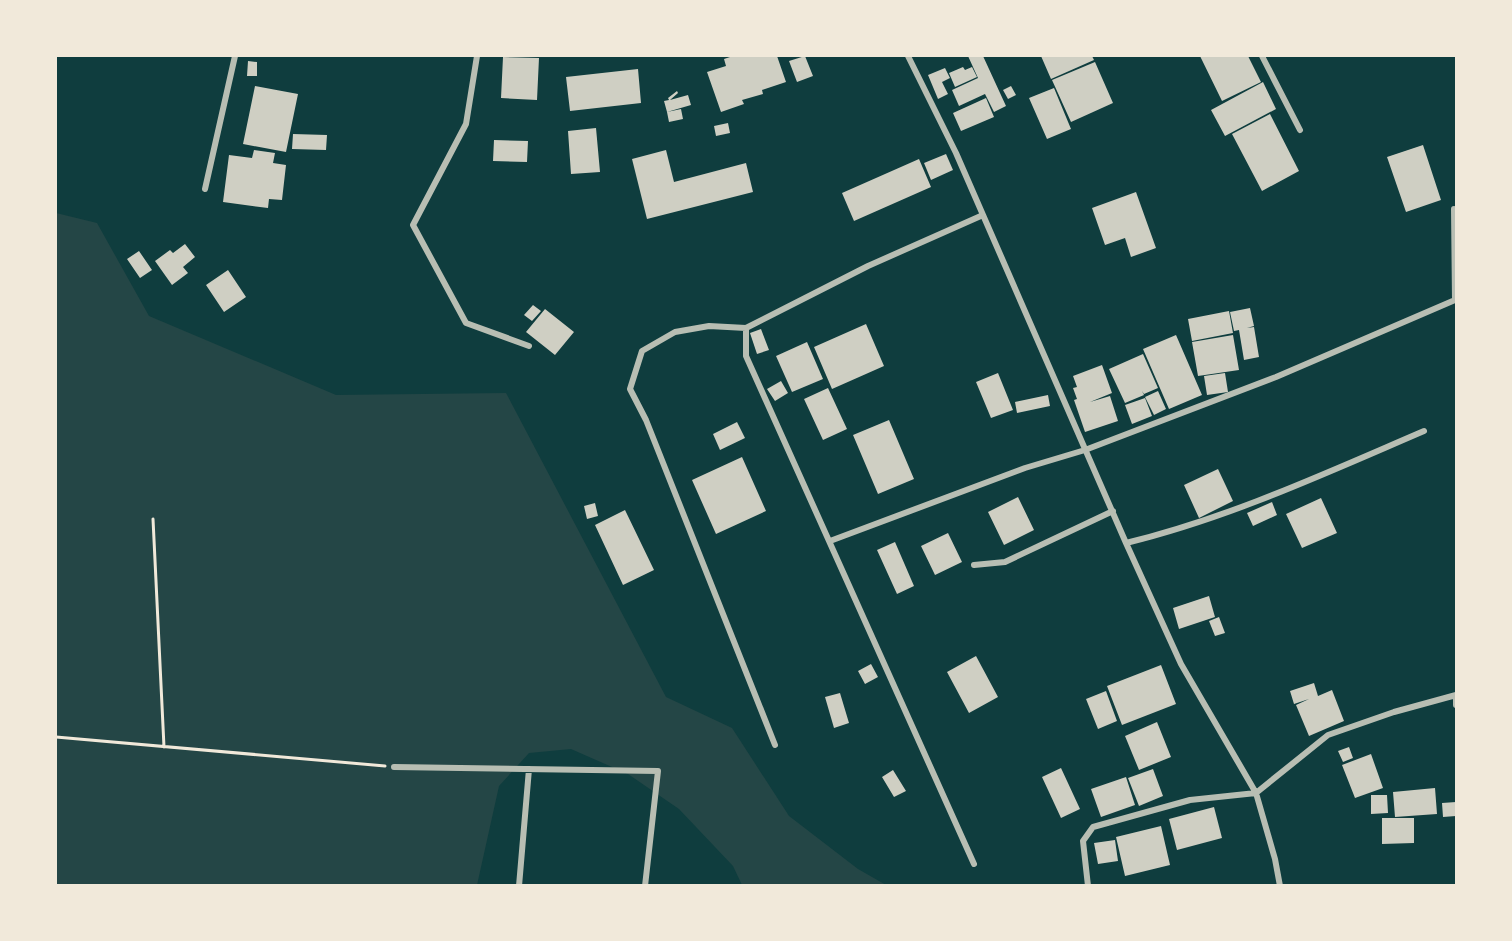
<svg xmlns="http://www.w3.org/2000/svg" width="1512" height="941" viewBox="0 0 1512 941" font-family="'Noto Serif',serif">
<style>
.green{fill:#244646}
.building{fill:#cfcfc3}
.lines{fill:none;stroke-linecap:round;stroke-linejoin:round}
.path{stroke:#f1e9da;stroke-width:3}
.minor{stroke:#b8beb3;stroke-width:6}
</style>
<rect width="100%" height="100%" fill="#0f3d3e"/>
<path class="green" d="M56 213 97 223 149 316 336 395 506 393 666 697 732 728 789 816 858 869 886 885H742L733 866 679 809 628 774 571 749 529 753 499 786 477 885H56Z"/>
<path class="building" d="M733 56H777L786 82 762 90 763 94 742 100 744 104 721 112 707 72 726 66 724 59Z
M805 56 813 76 797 82 789 61Z
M968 56H983L1006 106 994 112 985 94 959 106 952 90 978 78Z
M1041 56H1092L1094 60 1051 79Z
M1200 56H1248L1261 82 1222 101Z
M503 57 539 58 537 100 501 98Z
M248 61 257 62V76H247Z
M1095 62 1113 103 1071 122 1052 80Z
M963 67 965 70 972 67 977 77 955 87 949 73Z
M945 68 950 78 942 82 948 94 938 99 928 75Z
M638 69 641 103 570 111 566 77Z
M1263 82 1276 109 1225 136 1211 110Z
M255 86 298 94 286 152 243 144Z
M1011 86 1016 95 1008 99 1003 90Z
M1054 88 1071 129 1047 139 1029 98Z
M677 91 678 93 670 100 688 95 691 105 667 112 664 101 669 100 668 98Z
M986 98 994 117 961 131 953 113Z
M681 109 683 119 669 122 667 112Z
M1270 114 1299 171 1262 191 1232 134Z
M728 123 730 133 716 136 714 126Z
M596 128 600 172 571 174 568 131Z
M293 134 327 135 326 150 292 149Z
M494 140 528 141 527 162 493 161Z
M1423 145 1441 200 1406 212 1387 157Z
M254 150 275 153 273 163 286 165 282 200 269 199 268 208 223 202 229 155 252 158Z
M666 150 674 182 746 163 753 192 647 219 632 159Z
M946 154 953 170 931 180 924 163Z
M919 159 931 187 854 221 842 193Z
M1136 192 1156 248 1131 257 1125 238 1105 245 1092 208Z
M185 244 195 257 183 267 188 273 172 285 155 261 170 250 173 253Z
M139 251 152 270 140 278 127 259Z
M228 270 246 297 224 312 206 285Z
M533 305 541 311 532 321 524 315Z
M1250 308 1254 326 1247 328 1254 327 1259 357 1244 360 1239 330 1234 331 1230 312Z
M545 309 574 332 555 355 526 332Z
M1229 311 1233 333 1192 341 1188 319Z
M866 324 884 366 832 389 814 347Z
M761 329 769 350 757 354 750 333Z
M1176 335 1202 395 1169 409 1143 349Z
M1233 335 1239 370 1198 376 1192 342Z
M807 342 823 379 792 392 776 356Z
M1143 354 1158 388 1144 394 1142 391 1144 395 1125 403 1109 369Z
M1102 365 1112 393 1090 402 1110 396 1118 421 1085 432 1074 400 1077 399 1073 388 1077 387 1073 376Z
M998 373 1013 410 991 418 976 382Z
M1225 373 1228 392 1207 395 1204 376Z
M781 381 788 393 775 401 767 389Z
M828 388 847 429 823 440 804 399Z
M1158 391 1166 409 1154 415 1145 397Z
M1048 395 1050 406 1017 413 1015 402Z
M1145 398 1152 416 1132 424 1125 405Z
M889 420 914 479 878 494 853 435Z
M737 422 745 438 720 450 713 434Z
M742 457 766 511 716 534 692 480Z
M1218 469 1233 501 1199 518 1184 485Z
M1018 497 1034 530 1004 545 988 512Z
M1321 498 1337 533 1302 548 1286 514Z
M1272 502 1277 515 1253 526 1247 513Z
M595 503 598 516 587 519 584 506Z
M625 510 654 570 623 585 595 525Z
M948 533 962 562 935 575 921 546Z
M895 542 914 586 897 594 877 550Z
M1209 596 1215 617 1179 629 1173 608Z
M1219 617 1225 633 1215 636 1209 621Z
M976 656 998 697 969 713 947 672Z
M871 664 878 677 865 684 858 671Z
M1161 665 1176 704 1122 725 1107 686Z
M1314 683 1318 696 1332 690 1344 721 1309 736 1296 705 1309 699 1294 704 1290 691Z
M1106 691 1117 721 1098 729 1086 699Z
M840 693 849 723 834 728 825 697Z
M1157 722 1171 757 1139 770 1125 736Z
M1349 747 1353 758 1343 762 1338 751Z
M1371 754 1383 788 1355 798 1342 765Z
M1061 768 1080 809 1061 818 1042 777Z
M1153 769 1163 796 1139 806 1128 778Z
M893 770 906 791 894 797 882 777Z
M1126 777 1135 805 1101 817 1091 789Z
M1435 788 1437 814 1395 817 1393 792Z
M1371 795H1387L1388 813 1371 814Z
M1456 802V816L1443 817 1442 803Z
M1214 807 1222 838 1177 850 1169 819Z
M1382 818H1414V843L1382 844Z
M1161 826 1170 865 1125 876 1116 837Z
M1115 840 1118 861 1098 864 1094 843Z"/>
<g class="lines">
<path class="path" d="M153 519 164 747
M56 737 385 766"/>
<path class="minor" d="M477 56 466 124 413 225 466 323 529 346
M908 56 956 153 1126 543 1181 664 1256 793 1275 859 1280 886
M1262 56 1300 130
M205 189 235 56
M746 328V356L974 864
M830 541 1025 468 1085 450 1276 377 1455 300 1454 209
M1126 543C1229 518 1326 473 1424 431
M974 565 1005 562 1113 511
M1456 696V705
M775 745 646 420 630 389 642 351 675 332 709 326 746 328 868 266 983 215
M394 767 658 771 645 886
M519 886 529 769
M1088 886 1083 841 1093 827 1190 800 1256 793 1328 735 1394 712 1456 695"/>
</g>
<rect width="1512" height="941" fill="none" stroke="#f1e9da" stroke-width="114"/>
</svg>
